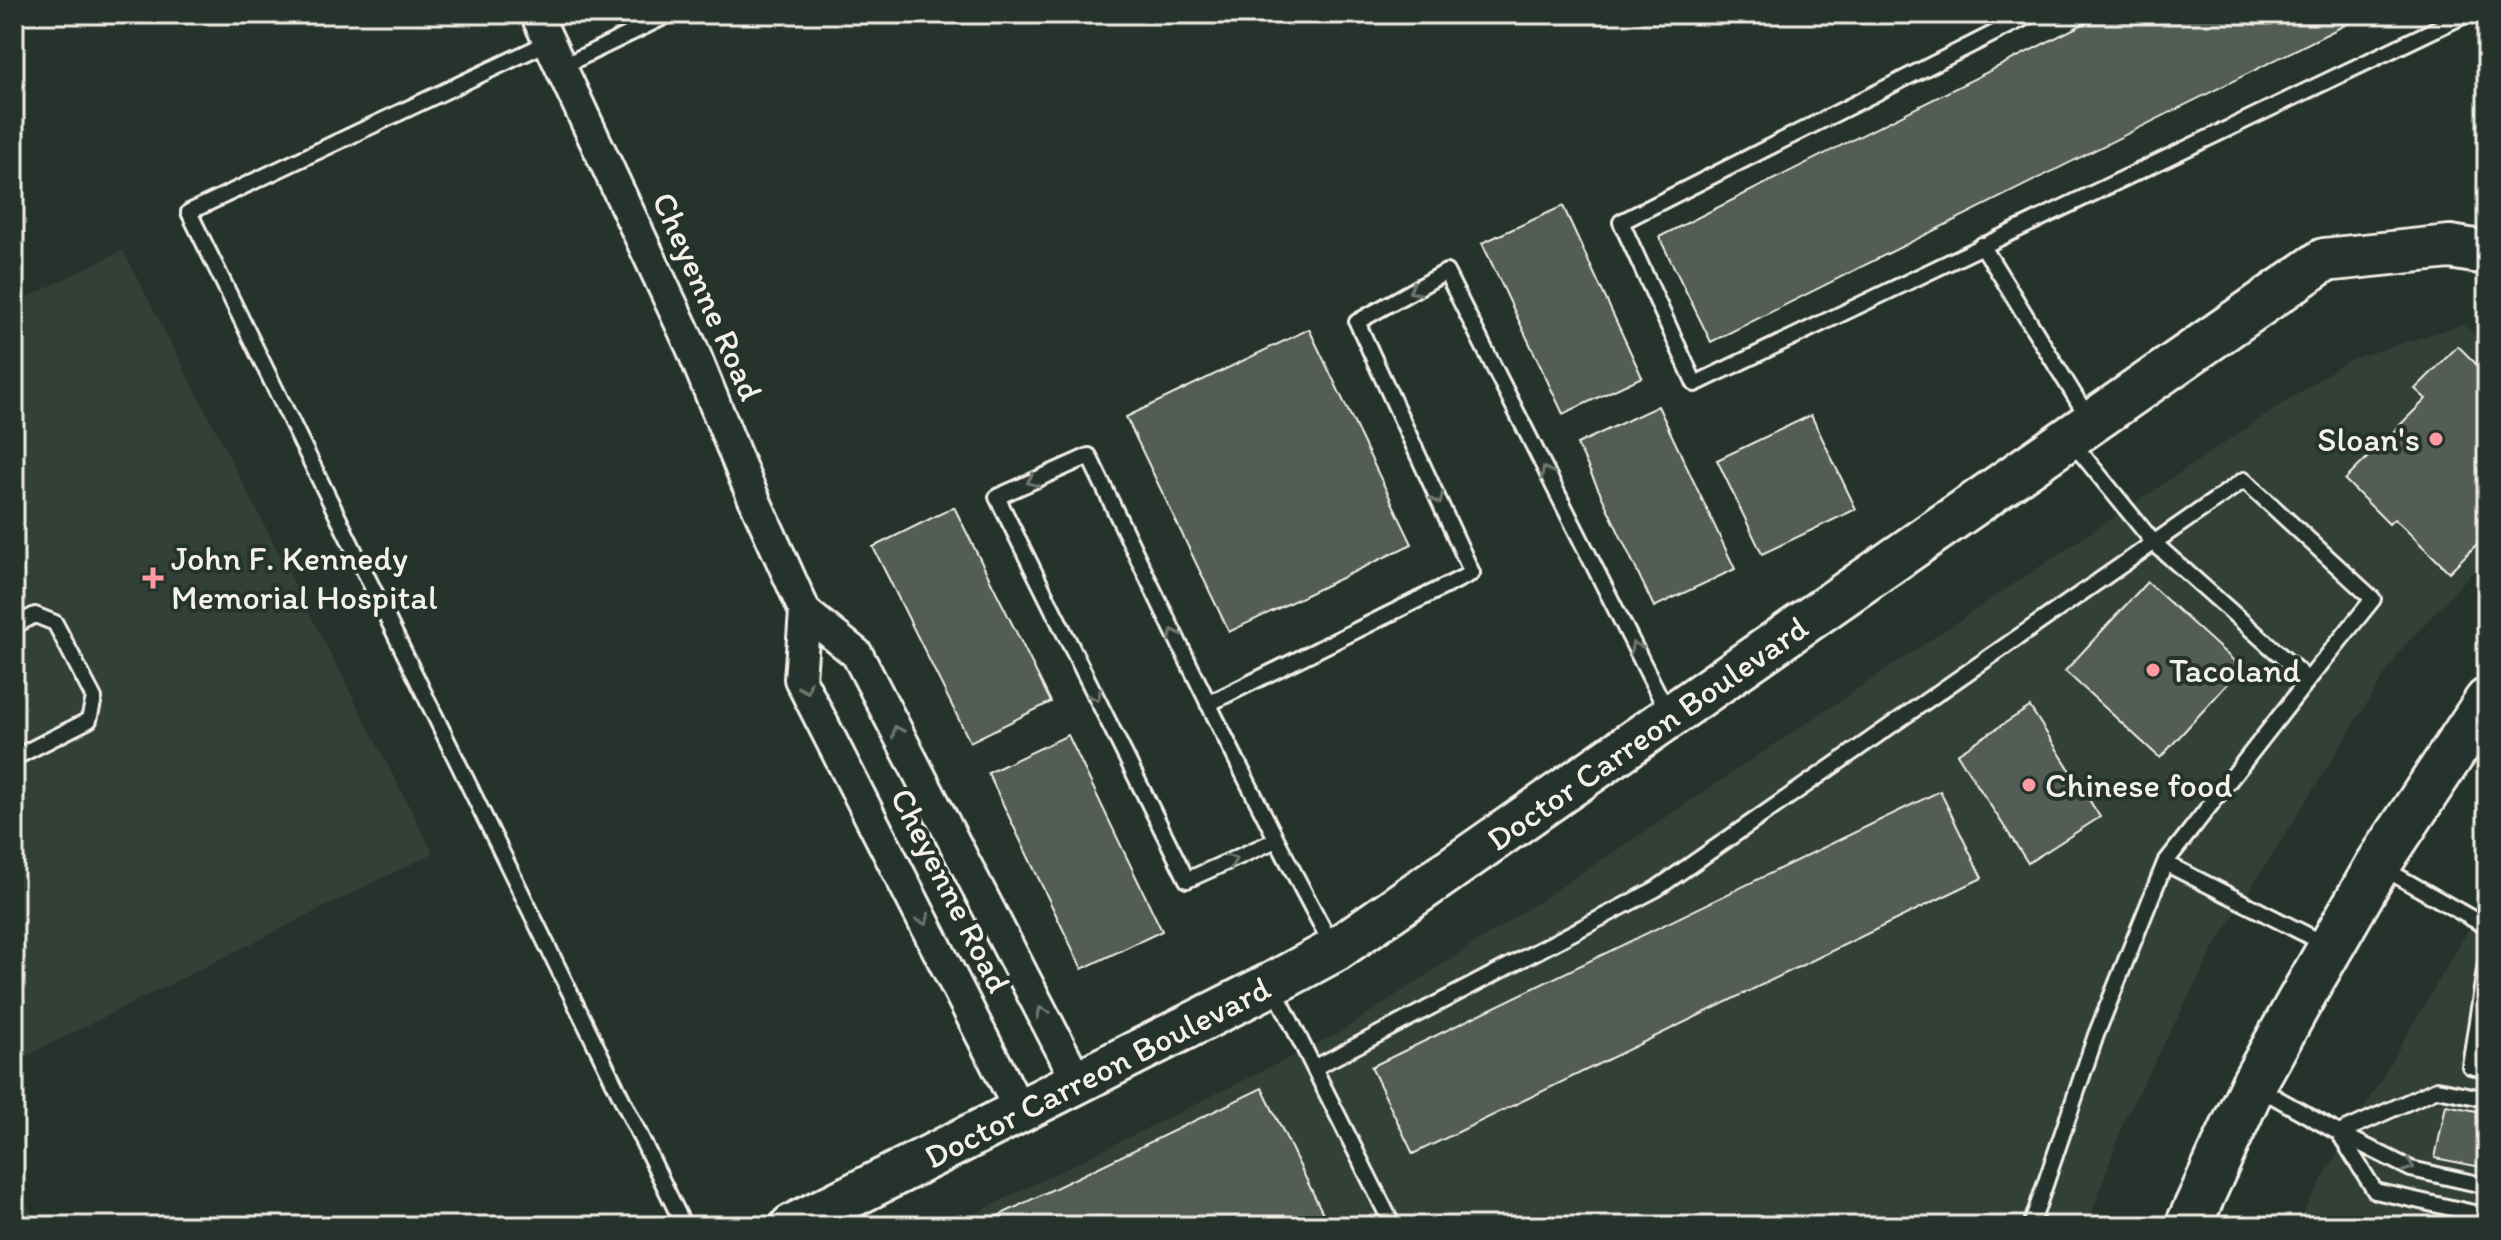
<svg xmlns="http://www.w3.org/2000/svg" width="2501" height="1240" viewBox="0 0 2501 1240" font-family="Itim,sans-serif">
<style>
.built{fill:#333f39}
.building{fill:#525c55;stroke:#f4f1e8;stroke-width:2}
.lines{fill:none;stroke-linecap:round;stroke-linejoin:round}
.lane-casing{stroke:#f4f1e8;stroke-width:20}
.street-casing{stroke:#f4f1e8;stroke-width:36}
.secondary-casing{stroke:#f4f1e8;stroke-width:48}
.primary-casing{stroke:#f4f1e8;stroke-width:50}
.lane{stroke:#26332d;stroke-width:14}
.street{stroke:#26332d;stroke-width:30}
.secondary{stroke:#26332d;stroke-width:42}
.primary{stroke:#26332d;stroke-width:44}
.oneway{stroke:#6e766e}
.poi-dot{fill:#ff9aa2;stroke:#26332d;stroke-width:3}
.labels{text-anchor:middle;stroke-width:8;stroke-linejoin:round;paint-order:stroke}
.street-label{font-size:34px;fill:#f4f1e8;stroke:#26332d}
.poi-label{font-size:34px;fill:#f4f1e8;stroke:#26332d;text-anchor:start}
</style>
<rect width="100%" height="100%" fill="#26332d"/>
<filter id="ink" filterUnits="userSpaceOnUse"><feTurbulence type="fractalNoise" baseFrequency=".0125" numOctaves="2"/><feDisplacementMap in="SourceGraphic" scale="16" xChannelSelector="R" yChannelSelector="G"/><feConvolveMatrix kernelMatrix="1 2 1 2 8 2 1 2 1" color-interpolation-filters="sRGB"/></filter>
<g filter="url(#ink)">
<path class="built" d="M123 250 433 853 14 1062V304Z
M2464 324 2487 347V556L2400 651 2218 941 2124 1120 2088 1226H950L1337 1034 1644 832 2348 360Z
M2487 898V1226H2295Z
M14 1180 38 1226H14Z"/>
<path class="building" d="M2103 14H2367L1711 342 1659 237Z
M1563 206 1642 377 1563 414 1482 243Z
M1309 329 1412 544 1229 632 1126 417Z
M2458 346 2487 375V534L2449 572 2400 524 2394 519 2389 524 2345 480 2426 399 2415 389Z
M1658 406 1735 569 1654 607 1577 444Z
M1811 415 1856 509 1762 554 1717 460Z
M954 507 1051 702 970 742 873 547Z
M2147 582 2242 668 2160 758 2065 671Z
M2030 707 2100 817 2028 863 1957 754Z
M1068 735 1162 931 1082 969 988 773Z
M1940 791 1982 878 1413 1154 1371 1067Z
M1262 1088 1329 1226H977Z
M2446 1105 2487 1113V1179L2484 1178 2486 1168 2435 1158Z"/>
<g class="lines">
<defs>
<path id="lane" d="M2032 14 1621 222 1695 384 2467 14
M549 42 189 212 684 1226
M561 67 670 14
M1982 245 2089 419
M14 626 35 615 55 623 94 698 89 720 14 758
M1208 704 1472 573 1357 322 1446 272 1668 713
M1276 840 1187 880 997 497 1089 456C1168 621 1247 787 1334 949
M2165 863 2327 945
M2383 868 2487 927
M2487 957 2470 1066 2487 1070
M1274 988 1393 1226
M1314 1068 1656 889 2244 480 2373 599 2308 680
M2257 1087 2339 1133 2375 1191 2487 1216
M2339 1133 2411 1169 2487 1186
M2339 1133 2437 1089 2487 1099
M845 1204 855 1226
M2031 1226 2096 1035 2165 863 2308 680 2154 543 2072 442"/>
<path id="street" d="M536 14 692 348 746 481 805 612 857 654 1078 1082
M805 612 800 679 1020 1111"/>
<path id="secondary" d="M792 1226 1272 984 1335 950 2324 260 2450 247 2487 253"/>
<path id="primary" d="M2188 1226 2253 1085 2306 990 2378 865 2487 701"/>
</defs>
<use href="#lane" class="lane-casing"/>
<use href="#street" class="street-casing"/>
<use href="#secondary" class="secondary-casing"/>
<use href="#primary" class="primary-casing"/>
<use href="#lane" class="lane"/>
<use href="#street" class="street"/>
<use href="#secondary" class="secondary"/>
<use href="#primary" class="primary"/>
</g>
<defs><path id="oneway-chevron" d="M-2-3.5L2.5 0L-2 3.5" fill="none" stroke-width="1.6" stroke-linecap="round" stroke-linejoin="round" transform="scale(2)"/></defs>
<g class="oneway">
<use href="#oneway-chevron" transform="translate(1414 290) rotate(151)"/>
<use href="#oneway-chevron" transform="translate(1546 472) rotate(-117)"/>
<use href="#oneway-chevron" transform="translate(1032 481) rotate(156)"/>
<use href="#oneway-chevron" transform="translate(1438 499) rotate(65)"/>
<use href="#oneway-chevron" transform="translate(1174 634) rotate(-116)"/>
<use href="#oneway-chevron" transform="translate(1635 647) rotate(-117)"/>
<use href="#oneway-chevron" transform="translate(806 688) rotate(67)"/>
<use href="#oneway-chevron" transform="translate(1096 696) rotate(64)"/>
<use href="#oneway-chevron" transform="translate(897 731) rotate(-117)"/>
<use href="#oneway-chevron" transform="translate(1232 860) rotate(-24)"/>
<use href="#oneway-chevron" transform="translate(924 920) rotate(63)"/>
<use href="#oneway-chevron" transform="translate(1042 1012) rotate(-117)"/>
<use href="#oneway-chevron" transform="translate(2409 1166) rotate(21)"/>
</g>
</g>
<g class="poi-dot">
<circle cx="2436" cy="439" r="8"/>
<path d="M149 566h8v8h8v8h-8v8h-8v-8h-8v-8h8z"/>
<circle cx="2153" cy="670" r="8"/>
<circle cx="2029" cy="785" r="8"/>
</g>
<g class="labels">
<g class="street-label">
<text transform="translate(708 296) rotate(66)" y="12">Cheyenne Road</text>
<text transform="translate(1647 733) rotate(-35)" y="12">Doctor Carreon Boulevard</text>
<text transform="translate(951 890) rotate(63)" y="12">Cheyenne Road</text>
<text transform="translate(1097 1072) rotate(-27)" y="12">Doctor Carreon Boulevard</text>
</g>
<g class="poi-label">
<text x="2420" y="451" text-anchor="end">Sloan's</text>
<text x="171" y="570">John F. Kennedy<tspan x="171" dy="39">Memorial Hospital</tspan></text>
<text x="2169" y="682">Tacoland</text>
<text x="2045" y="797">Chinese food</text>
</g>
</g>
<rect width="2501" height="1240" fill="none" stroke="#26332d" stroke-width="48"/>
<rect x="24" y="24" width="2453" height="1192" fill="none" stroke="#f4f1e8" stroke-width="3" filter="url(#ink)"/>
</svg>
